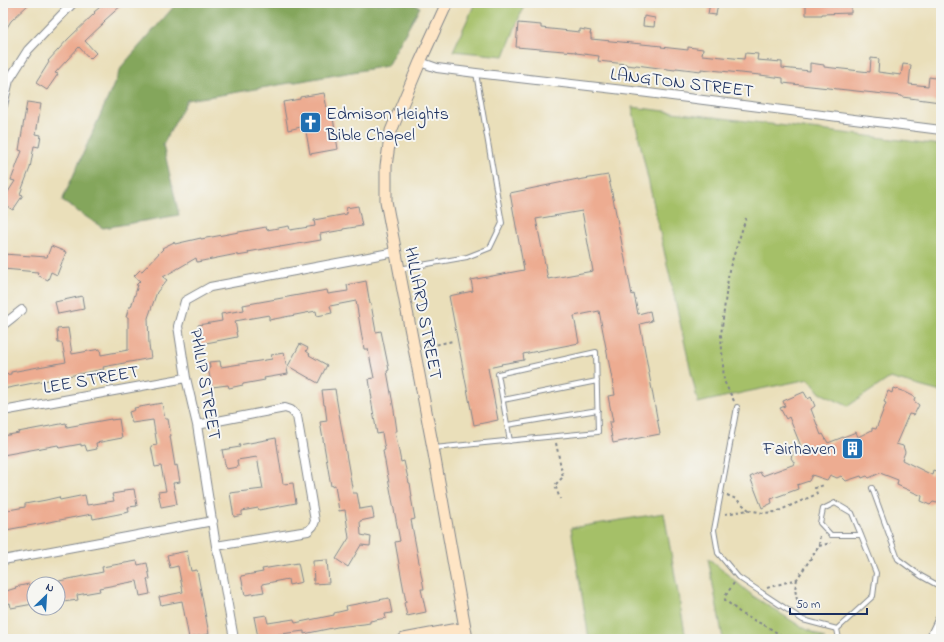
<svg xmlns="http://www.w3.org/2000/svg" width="944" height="642" viewBox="0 0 944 642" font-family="'Indie Flower',sans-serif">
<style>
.green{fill:#a5c067;stroke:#607862}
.forest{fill:#84a65c;stroke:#506a5d}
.building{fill:#edac91;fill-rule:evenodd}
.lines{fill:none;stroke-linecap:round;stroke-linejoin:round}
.lane-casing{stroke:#82878c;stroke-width:6}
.street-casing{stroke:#82878c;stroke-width:10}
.secondary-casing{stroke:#82878c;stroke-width:13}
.path{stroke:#82878c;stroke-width:2;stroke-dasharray:3 3;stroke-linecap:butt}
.lane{stroke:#fff;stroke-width:4}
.street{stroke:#fff;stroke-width:8}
.secondary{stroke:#fee5c5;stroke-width:11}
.labels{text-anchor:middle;stroke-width:4;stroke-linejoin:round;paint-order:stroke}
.street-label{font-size:18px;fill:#1b2f5e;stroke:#f6f6f2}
.poi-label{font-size:18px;fill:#1b2f5e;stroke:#f6f6f2;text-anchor:start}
</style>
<rect width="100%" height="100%" fill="#f6f6f2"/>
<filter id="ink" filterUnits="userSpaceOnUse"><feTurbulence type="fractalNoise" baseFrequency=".025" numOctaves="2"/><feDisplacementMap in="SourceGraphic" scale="8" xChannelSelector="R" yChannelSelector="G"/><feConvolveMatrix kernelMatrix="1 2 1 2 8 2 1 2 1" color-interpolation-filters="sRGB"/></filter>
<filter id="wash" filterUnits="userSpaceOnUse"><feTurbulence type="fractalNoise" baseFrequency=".012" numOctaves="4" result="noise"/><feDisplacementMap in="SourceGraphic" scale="16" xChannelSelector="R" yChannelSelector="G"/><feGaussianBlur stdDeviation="0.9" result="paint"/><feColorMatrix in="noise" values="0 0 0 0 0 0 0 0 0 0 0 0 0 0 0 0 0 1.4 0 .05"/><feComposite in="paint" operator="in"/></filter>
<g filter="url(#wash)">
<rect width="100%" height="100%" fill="#eadfba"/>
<path class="green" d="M475 3H525L504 56 453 51Z
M632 107 941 145V392L890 378 848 406 820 393 809 379 746 392 698 403Z
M664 513 686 639H589L571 528Z
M708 558 753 596 800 626 824 638 825 639H723Z"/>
<path class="forest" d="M177 3H410L420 7 387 66 227 94 187 100 163 145 179 215 103 228 62 201 122 66Z"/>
<g id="blocks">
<path class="building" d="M8 3H30L11 21 3 34V7Z
M105 3H124L104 21 105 22 85 41 96 53 90 59 79 47 55 73 58 74 47 90 36 83 49 62 48 61 68 39 95 13 94 12Z
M710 3H718L716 15 708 14Z
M806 3H851V13L822 14V15H806Z
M644 16 655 18 654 27 643 26Z
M518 23 541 25V28L580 32V29L591 31 590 34H591V39L662 46 661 47 688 50V47L703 49 702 55 744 59 745 53 758 54 757 60 782 62V68L810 71V63L824 65V67L870 72 871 58 879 59 878 72 901 75 903 64 911 65 909 84 928 86 929 77 941 79 940 102 902 97V96L783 83V78L760 75 701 69V71L676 68 675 70 636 65 635 66 626 65V64L598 61 599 56 576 53V52L516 47Z
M324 93 329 119 333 118 338 149 310 154 305 126 288 130 283 102 300 99V97Z
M27 102 41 104 36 134 41 135 39 147 34 146 30 168 20 194 23 195 13 210 3 204V200L15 181 11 180 22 151 19 150Z
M608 175 612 193 632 295 634 294 638 314 650 311 652 321 640 324 660 434 613 443 609 422H613L608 396 615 395 599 311 574 316 579 343 523 354 524 360 501 364 502 365 488 368 498 420 474 425 449 296 473 291 471 280 524 270 510 193 578 179V180ZM582 211 593 271 548 279 536 219Z
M358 206 362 226 343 229V230L320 234 321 240 280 247V246L248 252 249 254 237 256V254L197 262 196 258 163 277 167 280 157 292 148 318 149 345 151 358 103 367 104 369 3 389V375L11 374V372L66 362 62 343H58L57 329 68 328 72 354 100 349 101 355 128 350V317H126L129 307H131L138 285H136L140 281 134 276 140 270 142 271 163 249 162 248 174 242 175 244 201 238V239L266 227 267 230 289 226 290 230 315 226 314 220 347 214 346 208Z
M51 246 66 252 57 275 51 272 48 280 37 275 38 272 3 269V254L47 257Z
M366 281 370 304H371L376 332 381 331 389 370 387 371 394 410 397 431H395L401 462 404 461 409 483H410L412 497H411L415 519 411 520 424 589H421L426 612 407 616 404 603 406 602 395 542 400 541 383 451 385 450 382 433 377 434 371 399H372L369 379 374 378 368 349H364L356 301 330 306 332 313 317 316 316 311 269 320V315L235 321 237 332H236L237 337 201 344 198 325 222 321 221 314 244 310 243 305 327 290 328 294 348 291 347 285Z
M82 296 84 309 58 314 55 302Z
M300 344 308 348 306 351 310 354 309 355 327 365 318 383 288 366Z
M284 353 288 374 264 378 265 380 243 384V385L229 388 228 385 212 387 208 368H210L209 362 220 361 221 367 272 359 271 355Z
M893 388 905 392 915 397 914 401 919 405 914 415 909 414 896 444 903 446 905 452 902 460 932 475 933 470 941 473V497L937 503 933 502 930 505 921 501 922 496 897 485 898 480 880 473 869 478 867 476 862 478 861 476 846 481 841 476 837 478 830 475 827 480 812 475 809 481 797 485 798 489 771 499 772 503 762 508 750 477 760 472 762 476 795 464 791 458 793 452 802 449 789 417 786 419 780 408 785 406 783 401 804 392 808 399 811 397 815 406 811 409 821 435 823 434 828 443 856 432 858 437 872 430V428L876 429 886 403 884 402 888 391 892 393Z
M335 389 337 402 353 493H357L360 509 372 507 374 518 360 521 361 535 371 537 370 546 361 545 348 567 336 559 349 538 345 510 339 511 335 485 331 486 320 422 327 421 325 405H324L322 390Z
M162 403 165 419H168L171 436H170L175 466 177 465 180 482 173 483 177 504 161 507 158 492 166 491 161 466 155 467 151 446 157 445 153 420 132 423 129 412 135 410 134 408Z
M111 419V420L119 419 122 438 96 443 97 449 87 451 85 445 81 446V444L59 448 58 445 3 455V436L19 433 18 432 66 423 67 427Z
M276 438 283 484 293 483 296 503 259 510 258 508 242 511V515L234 517 230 493 263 489 257 457 237 460 238 467 226 469 222 450 240 447 239 445Z
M134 489 137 506 128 507 129 512 93 519 92 514 6 530 3 511 25 507V504L46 500 59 497 60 500 85 495 87 505 114 501 112 494 124 492V490Z
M187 551 191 571 197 570 209 634 189 638 182 601 161 605 159 597 183 592 178 566 170 568 167 555Z
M327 560 329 583 314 584 313 561Z
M137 561 138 565 147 563 150 579H147L150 594 140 596 137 581 99 588 100 591 77 595 78 600 63 602 59 581 103 572 102 567Z
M298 563 302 582 289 585 288 579 262 584 264 592 245 595 241 576 263 572 262 569Z
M29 584 33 604 11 608 10 603 3 605V592L16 588 15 587Z
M389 598 392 613 385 614 386 618 370 621V623L364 624 337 627 304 634V631L258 637 254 617 266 615 268 623 294 619 295 623 334 615V613L347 610 346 606Z"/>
</g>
</g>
<g filter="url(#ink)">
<use href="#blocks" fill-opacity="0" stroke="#82878c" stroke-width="1"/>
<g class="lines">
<defs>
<path id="lane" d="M399 269 467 257 490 248 502 223 476 73
M503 400 597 381
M737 407 714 530 718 553 738 577 803 620 837 629
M507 425 598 410
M434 448C489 443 543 437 598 432L596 352 498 374 510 441
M872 488 898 559 921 576 941 587
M837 629 873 596 876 573 861 535 852 513 835 503 823 509 820 523 831 535H861
M837 629 839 639"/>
<path id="street" d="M420 62 437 68 476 73 632 91 941 130
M3 105 9 80 28 50 73 3
M3 325 22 310
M3 411 186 378
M197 425 285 408 291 410 297 416 315 521 313 526 308 531 216 546
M3 560 213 521
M234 639 220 560 216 546 197 425 186 378 178 326 185 301 210 287 395 252
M930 639 941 616"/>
<path id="secondary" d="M447 3 420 62 391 131 386 166V201L433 448 467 639
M404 639 452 630 465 629"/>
</defs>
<use href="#lane" class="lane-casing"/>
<use href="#street" class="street-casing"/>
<use href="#secondary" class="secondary-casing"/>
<path class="path" d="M425 347 453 341
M734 401 724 381 721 335 729 270 746 218
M556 443 563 477 555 485 560 499
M727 495 736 499 749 510
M725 514 749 510 763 513 776 512 817 494 815 488 824 485
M819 546 831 543
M797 579 795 589 799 610
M734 583 726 595 725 600 743 615 766 626 784 637 785 639
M767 588 797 579 819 546 820 533"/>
<use href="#lane" class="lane"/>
<use href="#street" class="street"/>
<use href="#secondary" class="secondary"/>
</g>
</g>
<defs>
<symbol id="church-square" viewBox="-11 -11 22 22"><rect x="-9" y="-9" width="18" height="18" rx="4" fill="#1f6fb2" stroke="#f6f6f2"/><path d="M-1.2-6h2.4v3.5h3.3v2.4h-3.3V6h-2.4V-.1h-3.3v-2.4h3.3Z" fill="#fff"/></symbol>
<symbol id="building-square" viewBox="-11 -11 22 22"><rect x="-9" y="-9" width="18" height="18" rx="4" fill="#1f6fb2" stroke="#f6f6f2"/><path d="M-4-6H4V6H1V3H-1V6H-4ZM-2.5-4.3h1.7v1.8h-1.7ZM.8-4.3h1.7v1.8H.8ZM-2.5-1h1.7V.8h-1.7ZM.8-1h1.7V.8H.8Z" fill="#fff"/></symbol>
</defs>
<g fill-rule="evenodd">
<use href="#church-square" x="298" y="110" width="25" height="25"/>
<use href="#building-square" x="840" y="436" width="25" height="25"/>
</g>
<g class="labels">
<g class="street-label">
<text transform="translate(682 82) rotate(7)" y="6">LANGTON STREET</text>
<text transform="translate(424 313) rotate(79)" y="6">HILLIARD STREET</text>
<text transform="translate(91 379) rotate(-10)" y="6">LEE STREET</text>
<text transform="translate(206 384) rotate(80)" y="6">PHILIP STREET</text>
</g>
<g class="poi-label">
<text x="326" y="119">Edmison Heights<tspan x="326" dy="21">Bible Chapel</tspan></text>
<text x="836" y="454" text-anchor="end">Fairhaven</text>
</g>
</g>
<rect width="944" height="642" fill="none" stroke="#f6f6f2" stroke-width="16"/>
<g transform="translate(46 596) rotate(25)"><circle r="19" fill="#f6f6f2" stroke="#9ea6b7"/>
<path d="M0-3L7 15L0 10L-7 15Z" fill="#1f6fb2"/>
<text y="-6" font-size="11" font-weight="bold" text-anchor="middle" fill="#1b2f5e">N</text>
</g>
<path d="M790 608v6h77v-6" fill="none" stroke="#1b2f5e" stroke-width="2"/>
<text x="796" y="608" font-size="12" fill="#1b2f5e" stroke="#f6f6f2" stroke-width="3" paint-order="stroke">50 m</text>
</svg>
